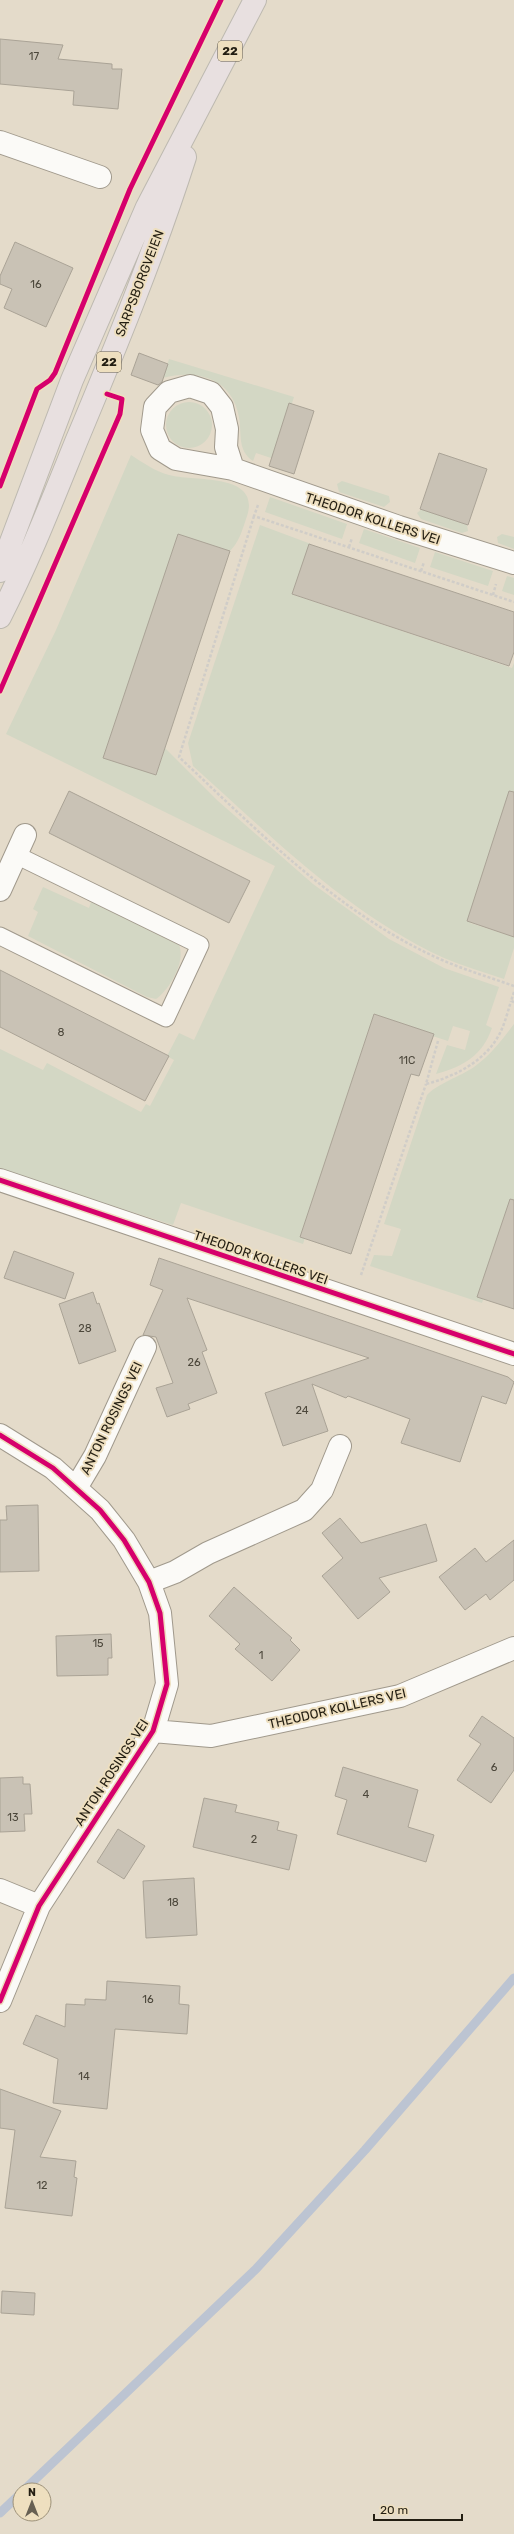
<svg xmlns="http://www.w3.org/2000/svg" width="514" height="2534" viewBox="0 0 514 2534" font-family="Rubik,sans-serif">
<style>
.green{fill:#d3d7c4}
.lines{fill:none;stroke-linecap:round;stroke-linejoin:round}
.stream{stroke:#bcc4d2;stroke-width:9}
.building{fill:#c9c2b5;stroke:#aaa396}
.service-casing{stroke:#a0998c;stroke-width:19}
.minor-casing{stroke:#a0998c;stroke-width:24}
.trunk-casing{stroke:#bdb9b0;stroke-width:24}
.path{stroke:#d0cdc8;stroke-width:2.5;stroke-dasharray:3 2;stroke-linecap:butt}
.service{stroke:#fbfaf7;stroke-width:17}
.minor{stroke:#fbfaf7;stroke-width:22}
.trunk{stroke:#e8e0e0;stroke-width:22}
.cycleway-casing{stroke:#eedfbf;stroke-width:8}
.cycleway{stroke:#d6006c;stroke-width:5}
.labels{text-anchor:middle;stroke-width:4;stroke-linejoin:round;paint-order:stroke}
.number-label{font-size:11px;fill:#4c473b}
.shield{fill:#eedfbf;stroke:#605846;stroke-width:1}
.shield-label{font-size:12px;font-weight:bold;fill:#231e12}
.street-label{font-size:13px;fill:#231e12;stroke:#eedfbf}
</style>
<rect width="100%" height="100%" fill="#e4dbca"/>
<path class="green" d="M169 359 294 397 274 459 256 453 253 461C237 450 242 434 239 417 232 378 197 369 163 378Z
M166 425a23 23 0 1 1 46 0a23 23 0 1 1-46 0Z
M131 455C142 462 156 472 169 475 195 482 264 472 246 519 242 531 239 542 230 551L106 756 157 773 165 748 218 801 313 884 389 939 444 968 499 987 486 1025 492 1028C482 1056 464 1066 436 1074L447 1045 465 1050 470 1031 453 1026 448 1041 377 1018 303 1244 181 1203 173 1225 0 1170V1049L43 1070 47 1063 141 1112 146 1104 150 1106 174 1060 167 1056 179 1033 194 1040 275 866 6 734 56 630Z
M342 481 389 496 390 502 384 507 339 492 337 484Z
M270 497 347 524 342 539 265 512Z
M422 509 467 525 468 531 462 533 421 519 417 513Z
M260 525 311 544 294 595 512 668 514 663V791L470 923 514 937V948L504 979C484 972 463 966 444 958 348 914 271 836 193 766L188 743Z
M364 529 420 548 415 563 359 543Z
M502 534 514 537V549L498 543 497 537Z
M435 552 493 571 488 586 430 567Z
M507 576 514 578V595L502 591Z
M43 887 89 908 91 902 179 945C186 961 170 989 156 999L147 997 28 936 38 912 33 909Z
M514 1024V1208L482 1303 370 1266 374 1255 392 1256 401 1229 384 1224 427 1095C437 1084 461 1076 474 1067 491 1055 502 1040 514 1024Z"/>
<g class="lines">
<path class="stream" d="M24 2490 256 2269 365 2150 514 1978
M0 2513 20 2494"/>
</g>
<path class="building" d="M0 39 63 45 58 59 112 64V69H122L118 109 73 105 74 91 0 84Z
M15 242 73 268 46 327 4 308 12 289 0 284V276Z
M139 353 168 364 162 382 158 385 131 375Z
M289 403 314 411 294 474 269 466Z
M439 453 487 469 468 525 420 509Z
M178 534 230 551 156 775 103 758Z
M309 544 514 612V652L509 666 292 594Z
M69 791 250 881 229 923 49 833Z
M509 791 514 792V937L467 921Z
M0 970 169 1056 145 1101 0 1027Z
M374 1014 434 1034 419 1076 411 1074 351 1254 300 1237Z
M510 1199 514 1200V1309L477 1297Z
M14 1251 74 1273 65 1299 4 1278Z
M159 1258 508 1377 514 1382 506 1404 482 1396 460 1462 401 1443 410 1419 348 1396 346 1398 312 1384 328 1431 283 1446 265 1393 369 1358 187 1298 207 1350 202 1352 217 1393 188 1404 190 1409 167 1417 156 1388 173 1383 156 1337 143 1335 163 1290 150 1285Z
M93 1292 97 1304 99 1303 116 1351 79 1364 59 1304Z
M38 1505 39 1571 0 1572V1520H7L6 1506Z
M340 1518 361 1543 426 1524 437 1561 379 1578 390 1592 358 1619 322 1576 343 1558 322 1533Z
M514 1540V1580L490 1600 486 1594 465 1610 439 1577 475 1548 486 1562Z
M234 1587 292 1638 290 1640 300 1650 272 1681 235 1649 240 1644 209 1616Z
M111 1634 112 1658H108V1675L57 1676 56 1636Z
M482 1716 514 1738V1770L491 1803 457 1780 481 1744 469 1736Z
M343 1767 418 1790 408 1827 434 1835 426 1862 337 1834 347 1800 335 1796Z
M23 1777V1784H30L32 1814H24L25 1831 0 1832V1778Z
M204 1798 237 1805 235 1812 279 1822 277 1830 297 1835 289 1870 193 1847Z
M118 1829 145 1846 124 1879 97 1862Z
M194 1878 197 1935 146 1938 143 1881Z
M107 1981 180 1986 179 2004 189 2005 187 2034 115 2029 107 2109 53 2103 58 2059 23 2044 36 2015 65 2027 66 2004 85 2005V1999L106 2000Z
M0 2089 61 2111 40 2157 76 2161 74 2177 77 2178 72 2216 5 2208 15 2130 0 2128Z
M2 2291 35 2293 34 2315 1 2313Z"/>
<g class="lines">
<defs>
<path id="service" d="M0 936 166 1018 200 945 16 855"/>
<path id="minor" d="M0 142 100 177
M233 469 226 447 227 429 222 407 211 393 190 386 169 392 155 407 152 430 160 449 176 459 233 469 399 527 514 563
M0 890 25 835
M0 1180 514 1354
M0 1435 53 1468 100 1510 124 1540 149 1582 160 1613 167 1684 153 1731 39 1906 0 2001
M76 1488 95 1456 145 1347
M149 1582 175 1572 208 1553 304 1510 322 1490 340 1446
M153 1731 211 1736 400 1696 514 1648
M0 1890 39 1906"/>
<path id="trunk" d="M0 571 72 380 147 207 255 0
M0 617C29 560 52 501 76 442 115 349 154 254 185 157"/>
</defs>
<use href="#service" class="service-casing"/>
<use href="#minor" class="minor-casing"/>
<use href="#trunk" class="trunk-casing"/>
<path class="path" d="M258 505 254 516 514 602
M254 516 179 757C256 829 334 909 431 955 458 968 486 976 514 986
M349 547 352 538
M421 571 424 562
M493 595 496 584
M514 992 511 1001 514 1002
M438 1041 426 1084C454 1077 486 1061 500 1033 505 1023 508 1011 511 1001
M361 1275 426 1084"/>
<use href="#service" class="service"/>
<use href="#minor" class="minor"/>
<use href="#trunk" class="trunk"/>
<defs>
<path id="cycleway" d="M0 486 37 389 50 380 55 373 130 189 221 0
M0 691 120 414 122 399 107 394
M0 1180 514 1354
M0 1435 53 1468 100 1510 124 1540 149 1582 160 1613 167 1684 153 1731 39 1906 0 2001"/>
</defs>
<use href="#cycleway" class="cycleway-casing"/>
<use href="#cycleway" class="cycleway"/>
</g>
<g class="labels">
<g class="number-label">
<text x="34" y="60">17</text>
<text x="36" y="288">16</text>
<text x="61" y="1036">8</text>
<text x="407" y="1064">11C</text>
<text x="85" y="1332">28</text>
<text x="194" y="1366">26</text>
<text x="302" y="1414">24</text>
<text x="98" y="1647">15</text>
<text x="261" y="1659">1</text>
<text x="494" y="1771">6</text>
<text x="366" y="1798">4</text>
<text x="13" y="1821">13</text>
<text x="254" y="1843">2</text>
<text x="173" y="1906">18</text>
<text x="148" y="2003">16</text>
<text x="84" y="2080">14</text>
<text x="42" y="2189">12</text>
</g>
<g class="shield">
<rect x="218" y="41" width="24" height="20" rx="3"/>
<rect x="97" y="352" width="24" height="20" rx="3"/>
</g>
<g class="shield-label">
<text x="230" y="55">22</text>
<text x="109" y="366">22</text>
</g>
<g class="street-label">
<text transform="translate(139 283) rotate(-69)" y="5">SARPSBORGVEIEN</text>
<text transform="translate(373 518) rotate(18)" y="5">THEODOR KOLLERS VEI</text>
<text transform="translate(261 1257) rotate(19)" y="5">THEODOR KOLLERS VEI</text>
<text transform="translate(111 1418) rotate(-64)" y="5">ANTON ROSINGS VEI</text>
<text transform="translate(337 1708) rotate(-13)" y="5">THEODOR KOLLERS VEI</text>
<text transform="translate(111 1772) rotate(-57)" y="5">ANTON ROSINGS VEI</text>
</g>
</g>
<g transform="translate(32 2502)"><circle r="19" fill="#eedfbf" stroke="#9d927a"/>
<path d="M0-3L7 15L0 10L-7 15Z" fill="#676052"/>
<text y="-6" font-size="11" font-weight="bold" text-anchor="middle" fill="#231e12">N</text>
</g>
<path d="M374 2514v6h88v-6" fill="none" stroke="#231e12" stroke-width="2"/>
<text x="380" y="2514" font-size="12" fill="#231e12" stroke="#eedfbf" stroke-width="3" paint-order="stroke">20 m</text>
</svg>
